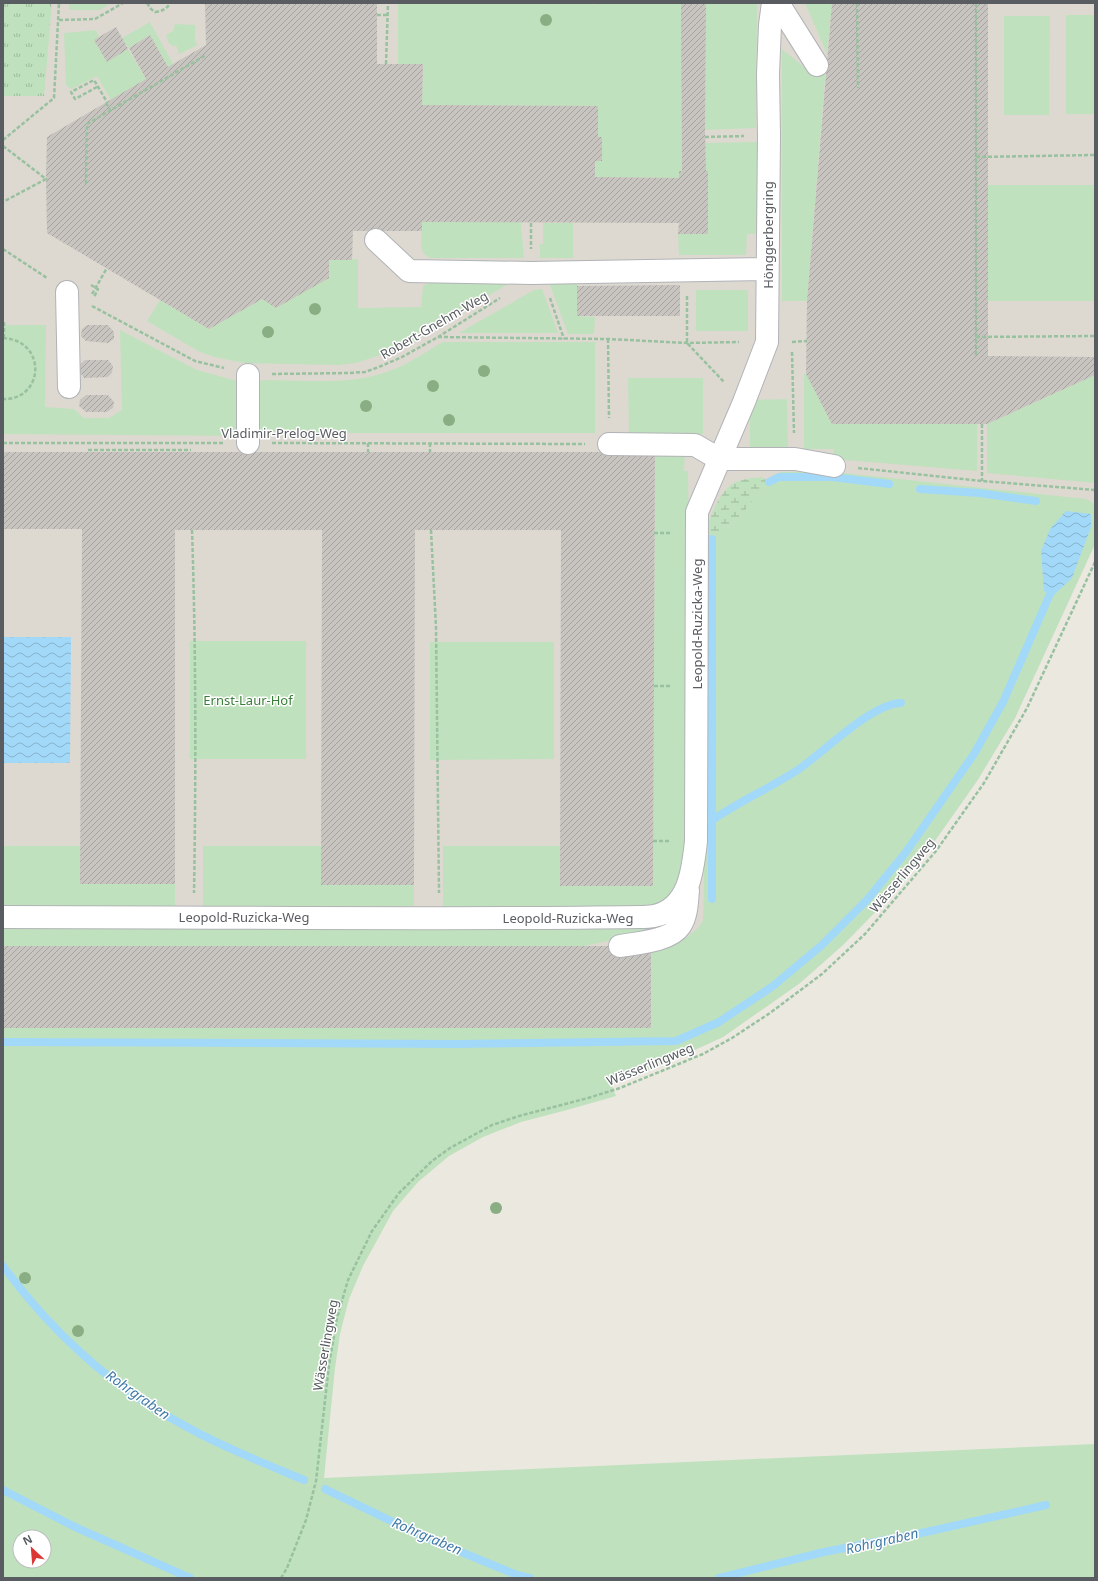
<svg xmlns="http://www.w3.org/2000/svg" width="1098" height="1581" viewBox="0 0 1098 1581" font-family="'Noto Sans',sans-serif">
<style>
.education{fill:#ddd9d1}
.green{fill:#c0e1bd;fill-rule:evenodd}
.wetland{fill:url(#wetland-marsh)}
.park{fill:url(#park-tufts)}
.water{fill:url(#water-waves)}
.lines{fill:none;stroke-linecap:round;stroke-linejoin:round}
.stream{stroke:#a2d9f8;stroke-width:8}
.building{fill:url(#building-hatch)}
.minor-casing{stroke:#b1b3b7;stroke-width:24}
.path{stroke:#98c1a0;stroke-width:2.5;stroke-dasharray:4 2;stroke-linecap:butt}
.minor{stroke:#fff;stroke-width:22}
.path-bridge{stroke:#98c1a0;stroke-width:2.5;stroke-dasharray:4 2;stroke-linecap:butt}
.tree{fill:#8aae84}
.labels{text-anchor:middle;stroke-width:3;stroke-linejoin:round;paint-order:stroke}
.street-label{font-size:13px;fill:#595c60;stroke:#fff}
.park-label{font-size:13px;fill:#3b7e39;stroke:#fff}
.water-label{font-size:14px;font-style:italic;fill:#427ba7;stroke:#fff}
</style>
<defs>
<pattern id="wetland-marsh" width="20" height="14" patternUnits="userSpaceOnUse"><rect width="20" height="14" fill="#c0e1bd"/><path d="M1 5h8M5 5V1M11 12h8M15 12V8" fill="none" stroke="#9fba9d"/></pattern>
<pattern id="park-tufts" width="24" height="20" patternUnits="userSpaceOnUse"><rect width="24" height="20" fill="#c0e1bd"/><path d="M3 7l-1-3M5 7V3M7 7l1-3M15 17l-1-3M17 17v-4M19 17l1-3" fill="none" stroke="#9fba9d"/></pattern>
<pattern id="water-waves" width="16" height="10" patternUnits="userSpaceOnUse"><rect width="16" height="10" fill="#a2d9f8"/><path d="M0 5q4-4 8 0t8 0" fill="none" stroke="#87b3cc"/></pattern>
<pattern id="building-hatch" width="6" height="6" patternUnits="userSpaceOnUse"><rect width="6" height="6" fill="#c8c4bf"/><path d="M-1 1l2-2M0 6l6-6M5 7l2-2" fill="none" stroke="#a5a29f"/></pattern>
</defs>
<rect width="100%" height="100%" fill="#ebe8e0"/>
<path class="education" d="M3 3H1095V544L1015 718 977 781 932 845 885 902 844 944 800 983 723 1037 655 1068 3 1261Z"/>
<path class="green" d="M69 3H111L100 10H69Z
M398 3H589L595 5 597 3H681L682 171H679V178L595 177V161H602V137H598L597 106 422 105 423 65 398 64Z
M706 3 757 4 756 128 705 130Z
M805 3H832L827 54Z
M1066 15H1095V114H1066Z
M1004 16H1050L1049 115H1004Z
M150 22 173 64 168 67 150 35 128 48 122 38Z
M175 24 195 25V42L198 45 179 54 176 45 173 47 170 43 169 44 166 35 173 31Z
M96 30 99 37 94 40 107 61 128 49 146 79 111 100 97 76 71 89 66 85 64 33Z
M782 49 816 77 826 66 807 301H782Z
M757 142V234H747L746 255H679L678 234 708 171H706L705 143Z
M987 185H1095V301H987Z
M422 222H521L524 258H430L424 254 421 247Z
M543 223H573V258H540V244H543Z
M358 259V308L421 307 423 286 431 282 508 283V284L398 349 356 363 338 365 245 363 214 357 198 351 147 321 160 300 209 329 262 299 329 278V260Z
M573 280H577V316L595 317 594 334H568L550 285Z
M542 289 558 333H459L534 290Z
M696 290H748V331H696Z
M3 325H46L45 407 74 409 84 418H109L122 410 120 330 197 370 237 381 239 384 241 436 3 434Z
M443 342H595V433H258L259 382 263 380C304 380 354 386 392 370 410 363 427 351 443 342Z
M804 374H806L977 424V471L834 459V449H804Z
M1095 375V483L987 473V424Z
M628 378H703V434L629 435Z
M787 399 788 448H750V400Z
M655 452 685 453 684 471H688L689 533V848L677 884 668 899 653 907H443V846H560V886L653 885Z
M780 472H834L1086 499 1095 504V544L1015 718 977 781 932 845 885 902 844 944 800 983 723 1037 655 1068 611 1084 616 1096 567 1110 521 1122 483 1137 449 1156 418 1182 393 1211 363 1266 349 1299 340 1334 335 1368 324 1478 1095 1444V1578H3V1028L510 1027 651 946 686 938 699 927 703 920 704 881 705 573 708 530 712 539 736 521 764 487 768 485 769 482ZM20 1537H44V1561H20Z
M190 641H306V759H190Z
M430 642H554V759L430 760Z
M3 846H81V884H175V906H3Z
M203 846H321V885H414V906H203Z
M3 927 247 928 660 927V929L585 946H3Z"/>
<path class="wetland" d="M762 477 769 482 768 485 764 487 736 521 712 539C711 536 708 533 708 530 707 519 722 490 732 484 741 479 752 478 762 477Z"/>
<path class="park" d="M3 3H52L44 96H3Z"/>
<path class="water" d="M1066 511 1091 514V527L1072 578 1054 595 1044 591 1041 551 1050 529Z
M3 637H71L70 763H3Z"/>
<g class="lines">
<path class="stream" d="M769 482 779 477H832L889 484
M920 489 979 493 1036 501
M712 539V899
M712 819H714C742 800 772 787 799 769 825 751 871 704 901 703
M3 1042 459 1044 676 1041 719 1022 773 986 822 945 867 900 906 852 974 754 1003 702 1050 594
M3 1266C49 1329 109 1385 178 1422 218 1445 261 1462 304 1480
M325 1489 422 1536 517 1575 530 1578
M3 1490 75 1527 190 1578
M719 1578 824 1552 926 1532 1046 1505"/>
</g>
<path class="building" d="M205 3H377V64H423L422 105 598 106V137H602V161H595V177L679 178V171H682L681 3H706L705 130 706 171H708V234H678L679 223 422 222V231H353L352 260H329V278L276 308 262 299 209 329 47 233 46 179 47 137 146 79 129 48 150 35 168 67 206 45Z
M832 3H988V356L1095 357V375L987 424H832L806 374 807 301Z
M116 27 128 49 107 62 94 40Z
M680 285V316H577V286Z
M87 325H108L114 332V339L108 343 86 341 81 336 82 329Z
M85 360H108L113 366 112 373 108 377 84 378 79 371V365Z
M86 395H108L114 402 113 408 107 412H86L79 406 80 400Z
M3 452H655L653 886H560L561 530H415L414 885H321L322 530H175V884H80L82 529H3Z
M3 946H651V1028H3Z"/>
<g class="lines">
<defs>
<path id="minor" d="M778 3 817 65
M376 240 409 271 531 273 767 269
M67 292 69 387
M248 375V443
M609 444 695 445 719 459H795L834 466
M3 917C215 917 427 920 639 917 644 917 649 917 654 916 689 909 693 870 696 841L697 512 744 402 767 342 769 136 768 74 770 25 773 3
M620 946C637 943 670 941 680 926 687 916 687 901 688 890"/>
</defs>
<use href="#minor" class="minor-casing"/>
<path class="path" d="M147 3 151 9 155 12C162 11 167 9 170 3
M857 3 858 88
M976 3V356
M377 15H388
M59 20 95 19 123 3
M386 64 388 3
M97 87 75 99 71 92 94 80 107 102
M106 103 110 110
M705 137 744 136
M3 140 54 98 59 3
M3 146 46 179 3 202
M976 157 1095 155
M86 184 87 124 206 55
M531 223V249
M3 249 47 278
M91 285 98 289 94 297
M687 296V343L724 382
M550 298 564 339
M92 306 195 361 224 368
M438 337 608 339 687 343 739 342
M976 337 1095 336
M3 338C47 340 45 400 3 399
M4 338V322
M608 339 609 418
M792 342 807 341
M792 352 794 433
M272 374 350 373 365 372 379 367 402 357 438 337 500 298
M982 424V481
M3 443H223
M272 443 585 444
M368 443V452
M430 443V452
M88 450H191
M858 468 982 481 1095 490
M192 530C196 651 196 772 194 893
M431 530 436 627 439 893
M654 533H672
M654 686H672
M653 841H671
M281 1578 287 1568 306 1520 316 1481 329 1365 337 1318 348 1280 372 1231 399 1193 432 1161 450 1148 492 1125 519 1116 588 1098 620 1088 703 1054 732 1038 770 1013 822 974 865 934 936 851 984 783 1027 708 1095 562"/>
<use href="#minor" class="minor"/>
<path class="path-bridge" d="M92 294 107 268"/>
</g>
<g class="tree">
<circle cx="546" cy="20" r="6"/>
<circle cx="315" cy="309" r="6"/>
<circle cx="268" cy="332" r="6"/>
<circle cx="484" cy="371" r="6"/>
<circle cx="433" cy="386" r="6"/>
<circle cx="366" cy="406" r="6"/>
<circle cx="449" cy="420" r="6"/>
<circle cx="496" cy="1208" r="6"/>
<circle cx="25" cy="1278" r="6"/>
<circle cx="78" cy="1331" r="6"/>
</g>
<g class="labels">
<g class="street-label">
<text transform="translate(768 235) rotate(-90)" y="5">Hönggerbergring</text>
<text transform="translate(434 325) rotate(-30)" y="5">Robert-Gnehm-Weg</text>
<text x="284" y="438">Vladimir-Prelog-Weg</text>
<text transform="translate(697 624) rotate(-90)" y="5">Leopold-Ruzicka-Weg</text>
<text transform="translate(902 875) rotate(-50)" y="5">Wässerlingweg</text>
<text x="244" y="922">Leopold-Ruzicka-Weg</text>
<text x="568" y="923">Leopold-Ruzicka-Weg</text>
<text transform="translate(650 1064) rotate(-22)" y="5">Wässerlingweg</text>
<text transform="translate(325 1345) rotate(-80)" y="5">Wässerlingweg</text>
</g>
<g class="park-label">
<text x="248" y="705">Ernst-Laur-Hof</text>
</g>
<g class="water-label">
<text transform="translate(138 1395) rotate(35)" y="5">Rohrgraben</text>
<text transform="translate(427 1536) rotate(23)" y="5">Rohrgraben</text>
<text transform="translate(882 1541) rotate(-13)" y="5">Rohrgraben</text>
</g>
</g>
<rect width="1098" height="1581" fill="none" stroke="#595c60" stroke-width="8"/>
<g transform="translate(32 1549) rotate(334)"><circle r="19" fill="#ffffff" stroke="#bdbebf"/>
<path d="M0-3L7 15L0 10L-7 15Z" fill="#db3735"/>
<text y="-6" font-size="11" font-weight="bold" text-anchor="middle" fill="#595c60">N</text>
</g>
</svg>
